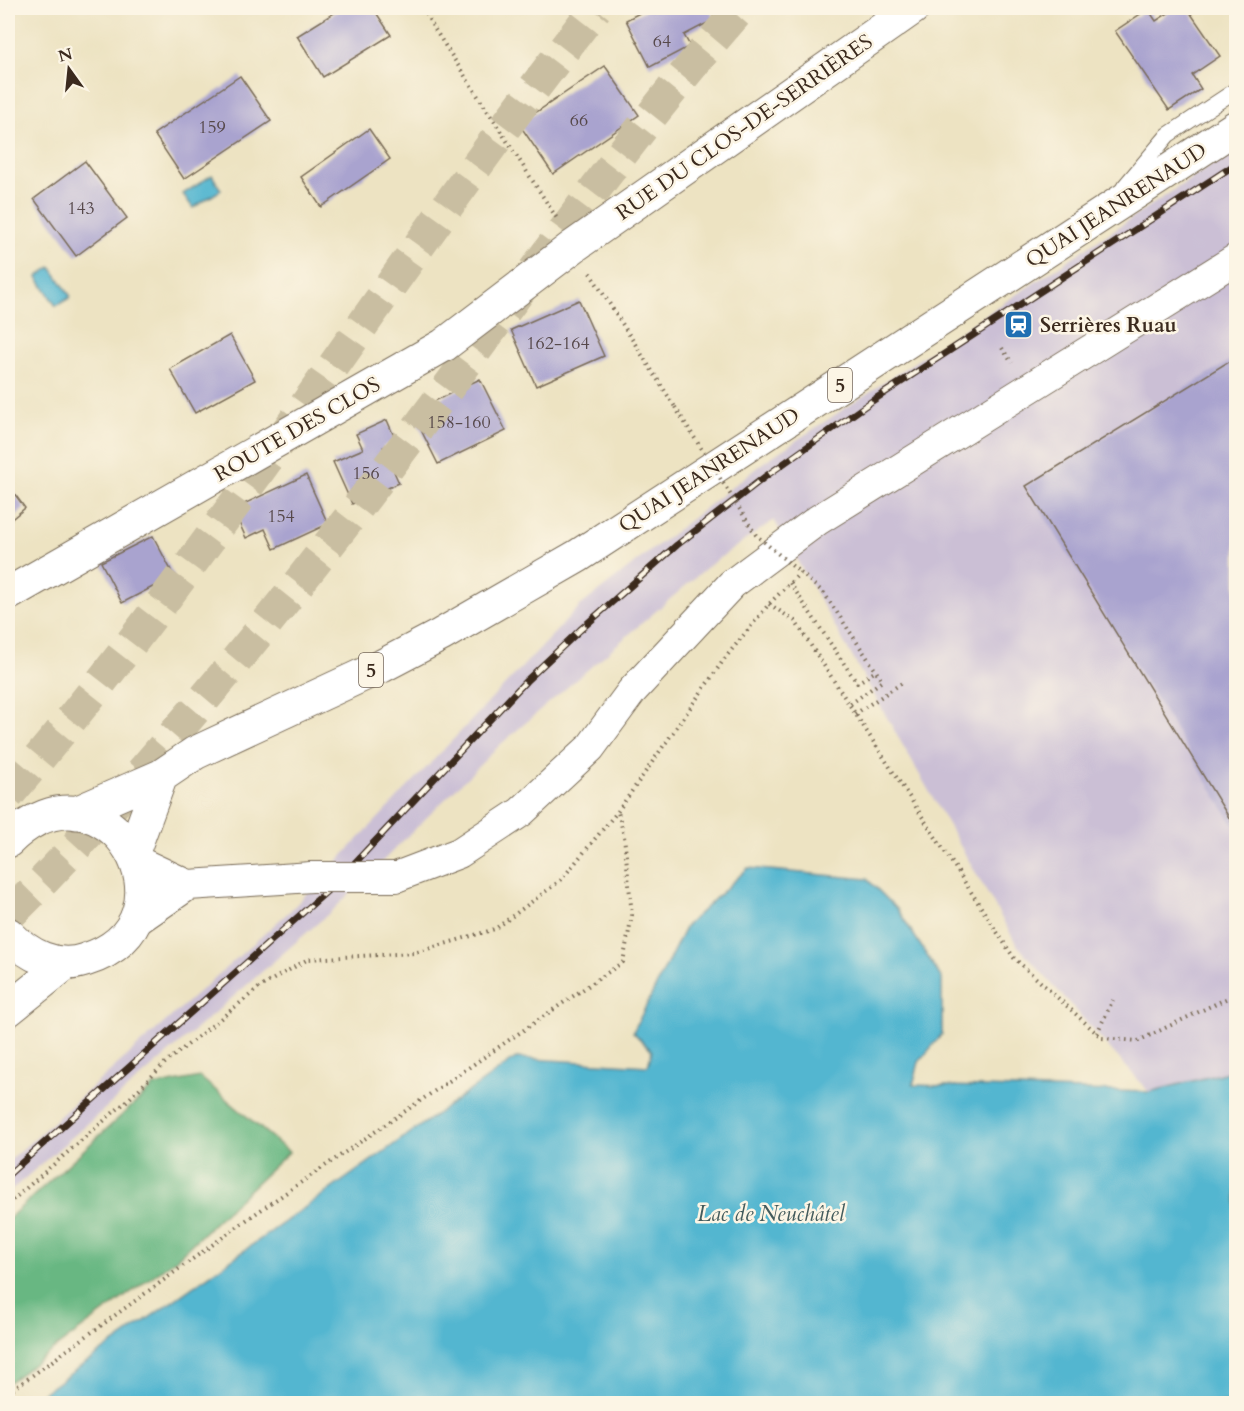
<svg xmlns="http://www.w3.org/2000/svg" width="1244" height="1411" viewBox="0 0 1244 1411" font-family="Cardo,serif">
<style>
.industrial{fill:#cbbfd5}
.forest{fill:#68b782;stroke:#527050;stroke-width:1.5}
.water{fill:#52b6d0;stroke:#467077;stroke-width:1.5}
.building{fill:#a9a3cf}
.lines{fill:none;stroke-linecap:round;stroke-linejoin:round}
.highway-tunnel{stroke:#c9bea1;stroke-width:33;stroke-dasharray:33 16;stroke-linecap:butt}
.lane-casing{stroke:#796b57;stroke-width:17}
.street-casing{stroke:#796b57;stroke-width:32}
.secondary-casing{stroke:#796b57;stroke-width:35}
.primary-casing{stroke:#796b57;stroke-width:35}
.highway-casing{stroke:#796b57;stroke-width:35}
.path{stroke:#796b57;stroke-width:4;stroke-dasharray:1.5 4.5;stroke-linecap:butt}
.lane{stroke:#fff;stroke-width:15}
.street{stroke:#fff;stroke-width:30}
.secondary{stroke:#fff;stroke-width:33}
.primary{stroke:#fff;stroke-width:33}
.highway{stroke:#fff;stroke-width:33}
.rail-casing{stroke:#3b2a1e;stroke-width:7}
.rail{stroke:#fcf5e5;stroke-width:4.5;stroke-dasharray:14;stroke-linecap:butt}
.street-bridge-casing{stroke:#796b57;stroke-width:32;stroke-linecap:butt}
.path-bridge{stroke:#796b57;stroke-width:4;stroke-dasharray:1.5 4.5;stroke-linecap:butt}
.street-bridge{stroke:#fff;stroke-width:30}
.labels{text-anchor:middle;stroke-width:5;stroke-linejoin:round;paint-order:stroke}
.number-label{font-size:18px;fill:#56484a}
.shield{fill:#fcf5e5;stroke:#75675a;stroke-width:1.5}
.shield-label{font-size:20px;font-weight:bold;fill:#3b2a1e}
.street-label{font-size:21px;fill:#3b2a1e;stroke:#fcf5e5}
.poi-label{font-size:21px;font-weight:bold;fill:#3b2a1e;stroke:#fcf5e5;text-anchor:start}
.water-label{font-size:22px;font-style:italic;fill:#435b5c;stroke:#fcf5e5}
</style>
<rect width="100%" height="100%" fill="#fcf5e5"/>
<filter id="ink" filterUnits="userSpaceOnUse"><feTurbulence type="fractalNoise" baseFrequency=".0167" numOctaves="2"/><feDisplacementMap in="SourceGraphic" scale="12" xChannelSelector="R" yChannelSelector="G"/><feConvolveMatrix kernelMatrix="1 2 1 2 8 2 1 2 1" color-interpolation-filters="sRGB"/></filter>
<filter id="wash" filterUnits="userSpaceOnUse"><feTurbulence type="fractalNoise" baseFrequency=".008" numOctaves="4" result="noise"/><feDisplacementMap in="SourceGraphic" scale="24" xChannelSelector="R" yChannelSelector="G"/><feGaussianBlur stdDeviation="1.35" result="paint"/><feColorMatrix in="noise" values="0 0 0 0 0 0 0 0 0 0 0 0 0 0 0 0 0 1.4 0 .05"/><feComposite in="paint" operator="in"/></filter>
<g filter="url(#wash)">
<rect width="100%" height="100%" fill="#ede3c2"/>
<path class="industrial" d="M1236 149V1070L1149 1092 1017 945 774 520 711 564 501 744 334 909 8 1193V1162L292 909 580 606 764 462Z"/>
<path class="forest" d="M200 1077 289 1152 176 1259 8 1383V1219L154 1086Z"/>
<path class="water" d="M212 175 221 190 193 208 183 194Z
M51 267 71 297 56 306 37 277Z
M748 868 867 879 898 910 942 979V1034L919 1062 913 1085 1149 1092 1236 1070V1403H29L516 1058 648 1066 652 1051 633 1032 686 926Z"/>
<g id="blocks">
<path class="building" d="M342 8H373L391 35 323 77 297 36Z
M649 8H709L715 19 684 35 690 46 650 67 626 20Z
M1176 8H1187L1220 56 1192 75 1201 89 1169 110 1115 31 1148 9 1156 21Z
M605 66 639 115 553 174 519 124Z
M240 76 271 121 184 179 154 134Z
M369 129 390 159 321 207 301 177Z
M85 161 127 218 76 256 34 199Z
M579 300 604 356 536 386 511 330Z
M230 335 255 380 195 413 170 369Z
M1236 357V829L1026 486Z
M480 379 506 431 438 464 412 412Z
M387 420 396 441 383 447 399 483 352 504 333 462 363 449 356 434Z
M306 475 328 524 274 549 265 529 246 538 233 509Z
M8 485 25 508 8 522Z
M153 536 174 576 122 603 101 562Z"/>
</g>
</g>
<g filter="url(#ink)">
<use href="#blocks" fill-opacity="0" stroke="#796b57" stroke-width="1.5"/>
<g class="lines">
<path class="highway-tunnel" d="M8 795C222 546 393 265 596 8
M8 916C69 857 126 791 182 725 300 587 409 441 517 294 589 197 661 98 741 8"/>
<defs>
<path id="lane" d="M1124 187 1168 135 1236 90"/>
<path id="street" d="M137 861 188 885
M396 877 459 853 521 812 590 748 632 691 732 584 818 520 1236 259
M133 923 188 885 312 877"/>
<path id="secondary" d="M8 594 444 345 574 246 913 8"/>
<path id="primary" d="M76 813 161 776 195 753 382 666 441 635 578 556 1236 127
M8 841C107 743 208 922 85 960 56 970 28 955 8 934
M133 852 161 776"/>
<path id="highway" d="M8 1010 65 964"/>
</defs>
<use href="#lane" class="lane-casing"/>
<use href="#street" class="street-casing"/>
<use href="#secondary" class="secondary-casing"/>
<use href="#primary" class="primary-casing"/>
<use href="#highway" class="highway-casing"/>
<path class="path" d="M425 8 430 22 558 220
M590 273 675 407
M1002 348 1012 363
M790 583 857 683 876 671 882 681 849 705
M769 604 795 621 1014 958 1102 1038 1138 1041 1236 994
M855 714 902 683
M1097 1033 1113 1000
M8 1204 129 1099 165 1063 260 987 308 959 414 953 495 929 561 880 618 811 725 658 769 604 801 572
M8 1393 252 1216 623 962 632 915 624 836 618 812"/>
<use href="#lane" class="lane"/>
<use href="#street" class="street"/>
<use href="#secondary" class="secondary"/>
<use href="#primary" class="primary"/>
<use href="#highway" class="highway"/>
<defs>
<path id="rail" d="M8 1175 335 884 526 681 580 630 677 545 766 476 872 401 1236 164"/>
</defs>
<use href="#rail" class="rail-casing"/>
<use href="#rail" class="rail"/>
<defs>
<path id="street-bridge" d="M312 877H396"/>
</defs>
<use href="#street-bridge" class="street-bridge-casing"/>
<path class="path-bridge" d="M675 407 756 535 824 593 876 671"/>
<use href="#street-bridge" class="street-bridge"/>
</g>
</g>
<defs>
<symbol id="station-square" viewBox="-11 -11 22 22"><rect x="-9" y="-9" width="18" height="18" rx="4" fill="#1f6fb2" stroke="#fcf5e5"/><path d="M-3-6H3Q5-6 5-4V2Q5 4 3 4L4.5 6H3L1.5 4h-3L-3 6H-4.5L-3 4Q-5 4-5 2V-4Q-5-6-3-6ZM-3.5-4v3h7v-3ZM-3.5 1v1.5H-2V1ZM2 1v1.5H3.5V1Z" fill="#fff"/></symbol>
</defs>
<g fill-rule="evenodd">
<use href="#station-square" x="1002" y="308" width="33" height="33"/>
</g>
<g class="labels">
<g class="number-label">
<text x="662" y="47">64</text>
<text x="579" y="126">66</text>
<text x="212" y="133">159</text>
<text x="81" y="214">143</text>
<text x="558" y="349">162-164</text>
<text x="459" y="428">158-160</text>
<text x="366" y="479">156</text>
<text x="281" y="522">154</text>
</g>
<g class="shield">
<rect x="828" y="368" width="24" height="34" rx="4.5"/>
<rect x="359" y="653" width="24" height="34" rx="4.5"/>
</g>
<g class="shield-label">
<text x="840" y="392">5</text>
<text x="371" y="677">5</text>
</g>
<g class="street-label">
<text transform="translate(744 127) rotate(-35)" y="7">RUE DU CLOS-DE-SERRIÈRES</text>
<text transform="translate(1116 205) rotate(-33)" y="7">QUAI JEANRENAUD</text>
<text transform="translate(297 429) rotate(-30)" y="7">ROUTE DES CLOS</text>
<text transform="translate(709 470) rotate(-33)" y="7">QUAI JEANRENAUD</text>
</g>
<g class="poi-label">
<text x="1040" y="332">Serrières Ruau</text>
</g>
<g class="water-label">
<text x="771" y="1221">Lac de Neuchâtel</text>
</g>
</g>
<rect width="1244" height="1411" fill="none" stroke="#fcf5e5" stroke-width="30"/>
<g transform="translate(69 69) rotate(345)" stroke="#fcf5e5" stroke-width="4.5" paint-order="stroke">
<path d="M0-4.5L10 22L0 15L-10 22Z" fill="#3b2a1e"/>
<text y="-9" font-size="16" font-weight="bold" text-anchor="middle" fill="#3b2a1e">N</text>
</g>
</svg>
